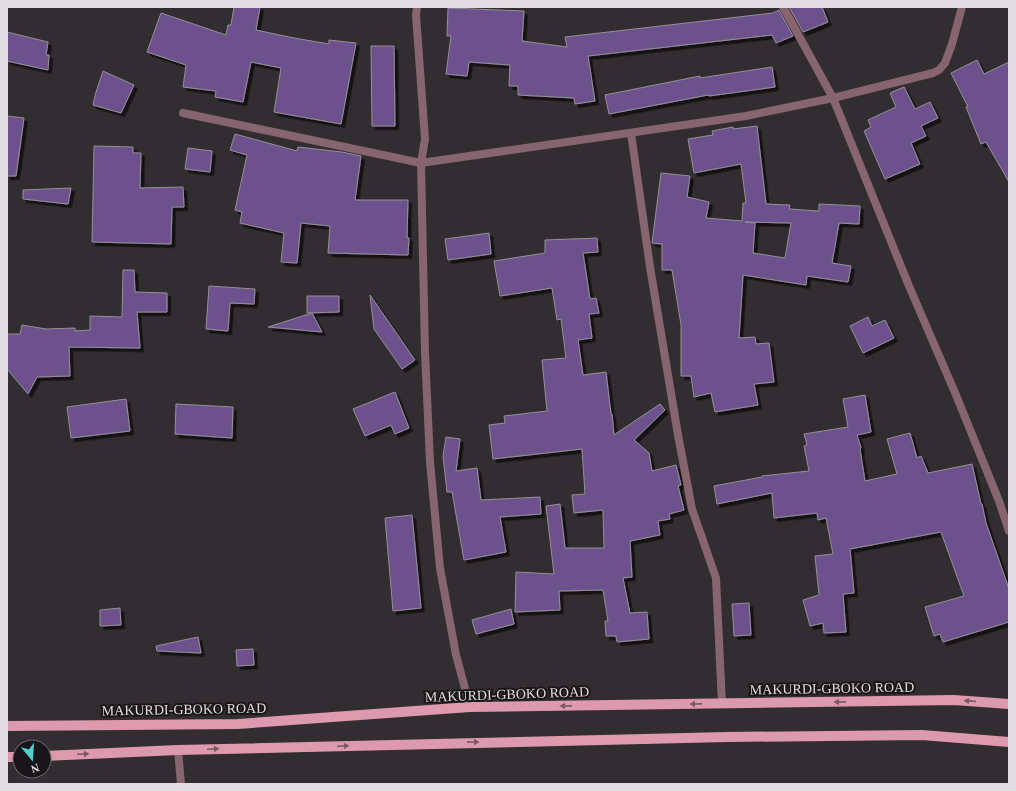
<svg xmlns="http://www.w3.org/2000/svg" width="1016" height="791" viewBox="0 0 1016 791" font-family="Georgia,serif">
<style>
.building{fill:#6d518d;stroke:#939197;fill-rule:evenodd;filter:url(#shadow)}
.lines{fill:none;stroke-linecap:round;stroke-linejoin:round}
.minor{stroke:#86656e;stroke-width:8}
.primary{stroke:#dd99ad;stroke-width:10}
.oneway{fill:#7a5862}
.labels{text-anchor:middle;stroke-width:4;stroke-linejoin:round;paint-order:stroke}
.street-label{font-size:14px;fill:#e0dcdf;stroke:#181618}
</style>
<defs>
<filter id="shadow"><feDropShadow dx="3.5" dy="3.5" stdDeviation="0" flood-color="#0009"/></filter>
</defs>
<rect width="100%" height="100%" fill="#322d31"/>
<path class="building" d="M234 7H260L256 30 294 38 329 44V40L356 43 341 124 274 112 281 68 251 62 243 102 215 97 216 91 183 87 186 65 147 52 161 13 226 35 228 25H231Z
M789 7H822L828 22 803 32Z
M448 8 524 11 522 41 567 47 565 37 773 13 779 10 793 36 776 43 772 35 588 56 595 101 575 104 574 98 518 95V86H509L510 65 469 62 467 76 446 74 451 36H447Z
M7 32 48 42 46 55H49L48 70 7 61Z
M371 46H394L395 126H372Z
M977 60 984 74 1009 62V182L986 142 981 144 966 107H968L951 73Z
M772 67 775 87 709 96 708 95 609 114 605 95 700 76V78Z
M103 71 134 85 121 113 93 105 96 92Z
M904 87 915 109 930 102 938 118 921 126 926 136 911 143 920 164 885 179 864 131 871 127 868 120 896 107 890 93Z
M7 116 24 118 16 176H7Z
M757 126 766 204 790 205 789 209 819 211V204L860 206 859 224 839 223 832 263 851 266 848 282 807 276 806 285 743 275 739 338 755 337 756 344 769 343 774 382 754 384 758 405 715 412 711 393 694 397 691 376H681V325L672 270H662V244L652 243 661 173 690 176 687 197 709 202 706 218 742 221 743 203H746L741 164 694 173 688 139 713 135 712 131 733 127V129ZM745 222 791 223 785 258 753 253 755 223Z
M235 134 297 151 298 147 342 152 361 156 355 200H408L407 238H409L408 255 328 253 330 226 301 223 297 263 281 262 284 233 240 223 242 212 235 210 247 155 230 150Z
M94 146 133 147V153H141L140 188 183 187 184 207H172L171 244 92 242Z
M188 148 212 151 210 172 185 169Z
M71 188 68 204 23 199V190Z
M489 233 491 254 448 260 445 239Z
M597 238 598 252 583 253 590 299 596 298 599 313 589 314 592 338 578 340 583 375 606 372 611 414H612L614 435 660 404 665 410 634 440 649 453 652 471 676 465 681 485 678 486 684 510 669 514 670 519 658 521 660 535 630 541 632 577 623 578 630 613 647 612 649 639 617 642 616 636H606L605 621H608L603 590 559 591 560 610 515 612 516 572 554 574 546 506 560 504 565 548H604L603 510 574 513 572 495 585 494 582 449 493 459 489 425 505 423 504 416 547 411 542 360 566 358 561 319 557 320 552 288 500 296 494 261 545 253V240Z
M123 270H134L135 292 167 293V312H137L140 348 69 347 70 376 37 377 28 394 7 369V334H20L22 325 46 329 75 328V331L90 330V316L122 317Z
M209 286 255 289 254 304 230 303 228 331 206 329Z
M370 295 415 360 402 369 374 329Z
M307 296H339V312L307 313Z
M312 313 322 332 268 327Z
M868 317 872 326 885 320 894 338 863 353 850 326Z
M395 392 409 428 395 434 391 425 365 436 353 409Z
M865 395 871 432 857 435 861 448 860 449 865 481 897 474 887 439 910 433 917 458 921 456 928 473 972 464 981 504H982L986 523 1009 589V622L943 642 940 634 934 636 925 607 964 596 941 532 850 549 854 593 843 594 846 632 824 633 823 623 810 626 803 600 819 595 815 556 833 554 826 518 818 520 817 513 774 518 772 493 717 504 714 486 762 477V476L809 471 804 446 807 445 804 434 848 427 843 399Z
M126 399 130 431 71 438 67 407Z
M176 404 233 407 232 438 175 434Z
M446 437 460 439 456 471 477 468 481 500 540 497 541 514 500 517 506 552 464 560 452 492H447L443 456Z
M412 515 421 608 393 611 385 518Z
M749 603 751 635 734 636 732 604Z
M120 608 121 625 100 626V610Z
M511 609 514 624 476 634 472 620Z
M198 637 201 653 157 651 156 646Z
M253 649 254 665 237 666 236 650Z"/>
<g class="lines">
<path class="minor" d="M417 7 416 15 425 139 421 163 425 353 430 462 440 568 456 655 470 707
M783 7 833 98 909 286 956 395 999 501 1009 531
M183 113 421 163 746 116 833 98 933 73 939 70 945 63 952 44 962 7
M631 133 650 267 678 435 692 509 716 578 722 704
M178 750 181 784"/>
<path class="primary" d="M7 726 238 724 470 707 954 700 1009 704
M44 756 178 750 727 737 922 735 1009 742
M7 757H20"/>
</g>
<defs><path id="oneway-solid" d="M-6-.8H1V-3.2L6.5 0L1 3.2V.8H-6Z"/></defs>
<g class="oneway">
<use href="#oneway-solid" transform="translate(970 701) rotate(-175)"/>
<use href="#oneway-solid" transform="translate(840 702) rotate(179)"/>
<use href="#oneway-solid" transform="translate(696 704) rotate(179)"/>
<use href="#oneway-solid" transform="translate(566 706) rotate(179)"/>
<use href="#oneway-solid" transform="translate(473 742) rotate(-1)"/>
<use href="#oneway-solid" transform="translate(343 746) rotate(-2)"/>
<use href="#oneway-solid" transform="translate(213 749) rotate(-2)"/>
<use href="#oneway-solid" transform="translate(83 754) rotate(-2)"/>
</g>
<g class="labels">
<g class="street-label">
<text transform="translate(832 688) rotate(-1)" y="5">MAKURDI-GBOKO ROAD</text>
<text transform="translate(507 694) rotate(-2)" y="5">MAKURDI-GBOKO ROAD</text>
<text transform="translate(184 709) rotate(-1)" y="5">MAKURDI-GBOKO ROAD</text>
</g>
</g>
<rect width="1016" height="791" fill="none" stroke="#e0dcdf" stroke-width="16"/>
<g transform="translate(32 759) rotate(162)"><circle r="19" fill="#181618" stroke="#686568"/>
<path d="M0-3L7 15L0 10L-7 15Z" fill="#53cdca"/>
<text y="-6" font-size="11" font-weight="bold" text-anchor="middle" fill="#e0dcdf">N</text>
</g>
</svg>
